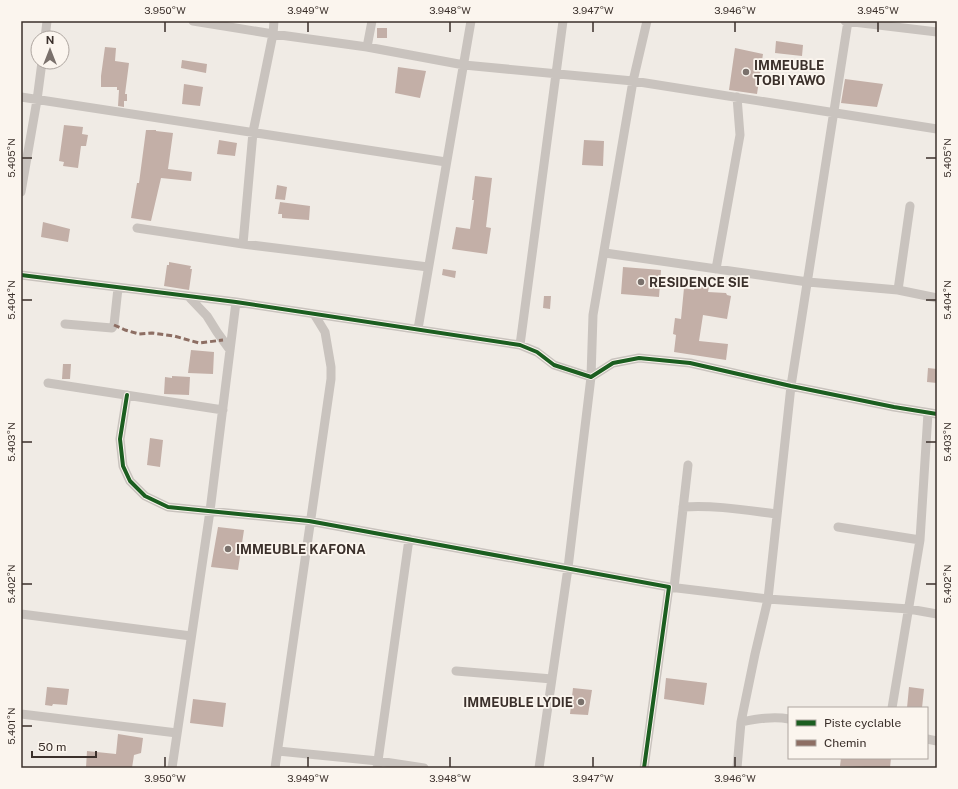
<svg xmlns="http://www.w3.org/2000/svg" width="958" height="789" viewBox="0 0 958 789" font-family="'Public Sans',sans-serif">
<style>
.building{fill:#c3afa7}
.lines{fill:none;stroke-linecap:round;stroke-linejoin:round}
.minor{stroke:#c9c3be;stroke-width:9}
.quiet{stroke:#8d6e63;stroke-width:3;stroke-dasharray:6 3;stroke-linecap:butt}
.cycleway-casing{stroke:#fbf5ee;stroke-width:6}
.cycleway{stroke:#1b5e20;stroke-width:4}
.ticks{fill:none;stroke:#3b302b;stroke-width:1.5}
.poi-dot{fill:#7a716c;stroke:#fbf5ee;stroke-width:1.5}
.labels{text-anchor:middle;stroke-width:3.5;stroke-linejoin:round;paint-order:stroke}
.poi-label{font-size:13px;font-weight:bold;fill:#3b302b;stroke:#fbf5ee;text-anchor:start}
.neatline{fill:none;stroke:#3b302b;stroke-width:1.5}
.ticks-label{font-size:10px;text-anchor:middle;fill:#3b302b}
</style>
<rect width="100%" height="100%" fill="#f0ebe5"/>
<path class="building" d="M377 28H387V38H377Z
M776 41 803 45 802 56 775 53Z
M105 47 116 48 115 61 129 63 125 94H127V101H124V107L118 106 119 90H117V87H101V76Z
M735 48 763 54 757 94 729 90Z
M182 60 207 64 206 73 181 68Z
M398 67 426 71 420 98 395 93Z
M845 79 883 84 877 107 841 103Z
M184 84 203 87 200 106 182 104Z
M64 125 83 127 82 134 88 135 86 146H81L78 168 63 166 64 162 59 161Z
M146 130H156V131L173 133 168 169 192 172 191 181 161 178 151 221 131 218 137 183H139Z
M219 140 237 143 235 156 217 154Z
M584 140 604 141 603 166 582 165Z
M475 176 492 178 486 227 491 228 487 254 452 249 456 227 470 229 474 200H472Z
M277 185 287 187 285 200 275 199Z
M280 202 310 206 309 220 282 218V214H278Z
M43 222 70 229 68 242 41 237Z
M169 262 191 266 190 269H192L189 290 164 286 167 265H169Z
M623 267 661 270 659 297 621 294Z
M443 269 456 271 455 278 442 275Z
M695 285 709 287 708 292 726 293 727 295 731 296 727 319 703 315 699 341 728 344 726 360 674 352 676 335 673 334 675 318 681 319 684 288 694 290Z
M544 296H551L550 309 543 308Z
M191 350 214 352 213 374 188 373Z
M63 364H71L70 379H62Z
M928 368 937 369V383L927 382Z
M172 376 190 377 189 395 164 394 165 377 172 378Z
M150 438 163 440 160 467 147 465Z
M218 527 244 530 238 570 211 567Z
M666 678 707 683 704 705 664 699Z
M47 687 69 689 67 705 53 704 52 706 45 705Z
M909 687 924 689 922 708H907Z
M573 688 592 690 588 715 570 714Z
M193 699 226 703 223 727 190 723Z
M118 734 143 738 141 753 134 755 132 768H86L87 751 116 754Z
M841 758H891L890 768 840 766Z"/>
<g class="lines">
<path class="minor" d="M193 21 273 34 367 47 464 65 633 81 937 129
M845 21 937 32
M45 38 47 21
M367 47 372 21
M21 97 446 162
M21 192 37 100 42 62
M137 228 243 244 428 267
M243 244 253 132 273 34 274 21
M605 253 808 282 898 290 937 298
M716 269 740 135 737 97
M21 275 236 302 520 345 537 352 554 365 591 377 613 363 639 358 690 363 791 386 894 407 937 414
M898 290 910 206
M188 296 207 316 217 332 230 350
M65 324 112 328 114 325 118 288
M418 329 471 21
M520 345 563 21
M48 383 223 410
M127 395 120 439 123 466 130 481 145 496 168 507 309 521 669 587 644 768
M683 507C715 505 745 510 777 514
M838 527 920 540
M669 587 768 599 909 609 937 614
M674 588 688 465
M21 614 191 636
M456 671 552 679
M892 708 920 540 928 413
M21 714 177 733
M741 722C757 719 773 716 789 719
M927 739 937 741
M278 751 378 761 424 768
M172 768 210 511 236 302
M275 768 331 379V367L325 332 314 314
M377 768 409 539
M539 768 568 568 591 377 593 315 633 81 647 21
M737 768 741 722 755 654 768 599 791 386 848 21"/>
<path class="quiet" d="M114 325 125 330 139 334 152 333 174 336 199 343 223 340"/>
<defs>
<path id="cycleway" d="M21 275 236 302 520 345 537 352 554 365 591 377 613 363 639 358 690 363 791 386 894 407 937 414
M127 395 120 439 123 466 130 481 145 496 168 507 309 521 669 587 644 768"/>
</defs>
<use href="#cycleway" class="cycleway-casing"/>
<use href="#cycleway" class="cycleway"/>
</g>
<path class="ticks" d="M165 22V32M308 22V32M450 22V32M593 22V32M735 22V32M878 22V32M22 158H32M926 158H936M22 300H32M926 300H936M22 442H32M926 442H936M22 584H32M926 584H936M22 726H32M165 757V767M308 757V767M450 757V767M593 757V767M735 757V767"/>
<g class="poi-dot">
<circle cx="746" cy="72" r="4"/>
<circle cx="641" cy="282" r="4"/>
<circle cx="228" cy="549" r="4"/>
<circle cx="581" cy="702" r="4"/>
</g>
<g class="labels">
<g class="poi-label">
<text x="754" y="70">IMMEUBLE<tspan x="754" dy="15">TOBI YAWO</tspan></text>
<text x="649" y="287">RESIDENCE SIE</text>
<text x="236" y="554">IMMEUBLE KAFONA</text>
<text x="573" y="707" text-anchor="end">IMMEUBLE LYDIE</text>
</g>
</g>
<rect width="958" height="789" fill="none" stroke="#fbf5ee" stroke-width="44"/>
<rect x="788" y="707" width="140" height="52" fill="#fbf5ee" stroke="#aea6a0"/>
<rect x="796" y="720" width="20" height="6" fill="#1b5e20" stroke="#aea6a0"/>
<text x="824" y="727" font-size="12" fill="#3b302b">Piste cyclable</text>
<rect x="796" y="740" width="20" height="6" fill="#8d6e63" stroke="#aea6a0"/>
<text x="824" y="747" font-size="12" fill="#3b302b">Chemin</text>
<g transform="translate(50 50)"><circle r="19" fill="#fbf5ee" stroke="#aea6a0"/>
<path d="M0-3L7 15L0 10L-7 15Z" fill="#7a716c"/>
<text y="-6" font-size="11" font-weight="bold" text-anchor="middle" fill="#3b302b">N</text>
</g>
<path d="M32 751v6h64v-6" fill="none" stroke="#3b302b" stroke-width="2"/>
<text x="38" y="751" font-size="12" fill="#3b302b" stroke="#fbf5ee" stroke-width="3" paint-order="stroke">50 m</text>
<rect x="22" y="22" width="914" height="745" class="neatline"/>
<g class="ticks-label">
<text x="165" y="14">3.950°W</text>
<text x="308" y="14">3.949°W</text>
<text x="450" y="14">3.948°W</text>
<text x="593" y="14">3.947°W</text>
<text x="735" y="14">3.946°W</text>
<text x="878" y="14">3.945°W</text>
<text transform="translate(11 158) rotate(-90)" y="4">5.405°N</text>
<text transform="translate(947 158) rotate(-90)" y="4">5.405°N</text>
<text transform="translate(11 300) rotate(-90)" y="4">5.404°N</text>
<text transform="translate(947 300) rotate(-90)" y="4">5.404°N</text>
<text transform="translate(11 442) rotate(-90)" y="4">5.403°N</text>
<text transform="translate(947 442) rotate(-90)" y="4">5.403°N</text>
<text transform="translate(11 584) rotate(-90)" y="4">5.402°N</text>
<text transform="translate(947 584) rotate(-90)" y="4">5.402°N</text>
<text transform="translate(11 726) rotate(-90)" y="4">5.401°N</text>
<text x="165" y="782">3.950°W</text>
<text x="308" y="782">3.949°W</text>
<text x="450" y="782">3.948°W</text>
<text x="593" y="782">3.947°W</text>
<text x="735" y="782">3.946°W</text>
</g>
</svg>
